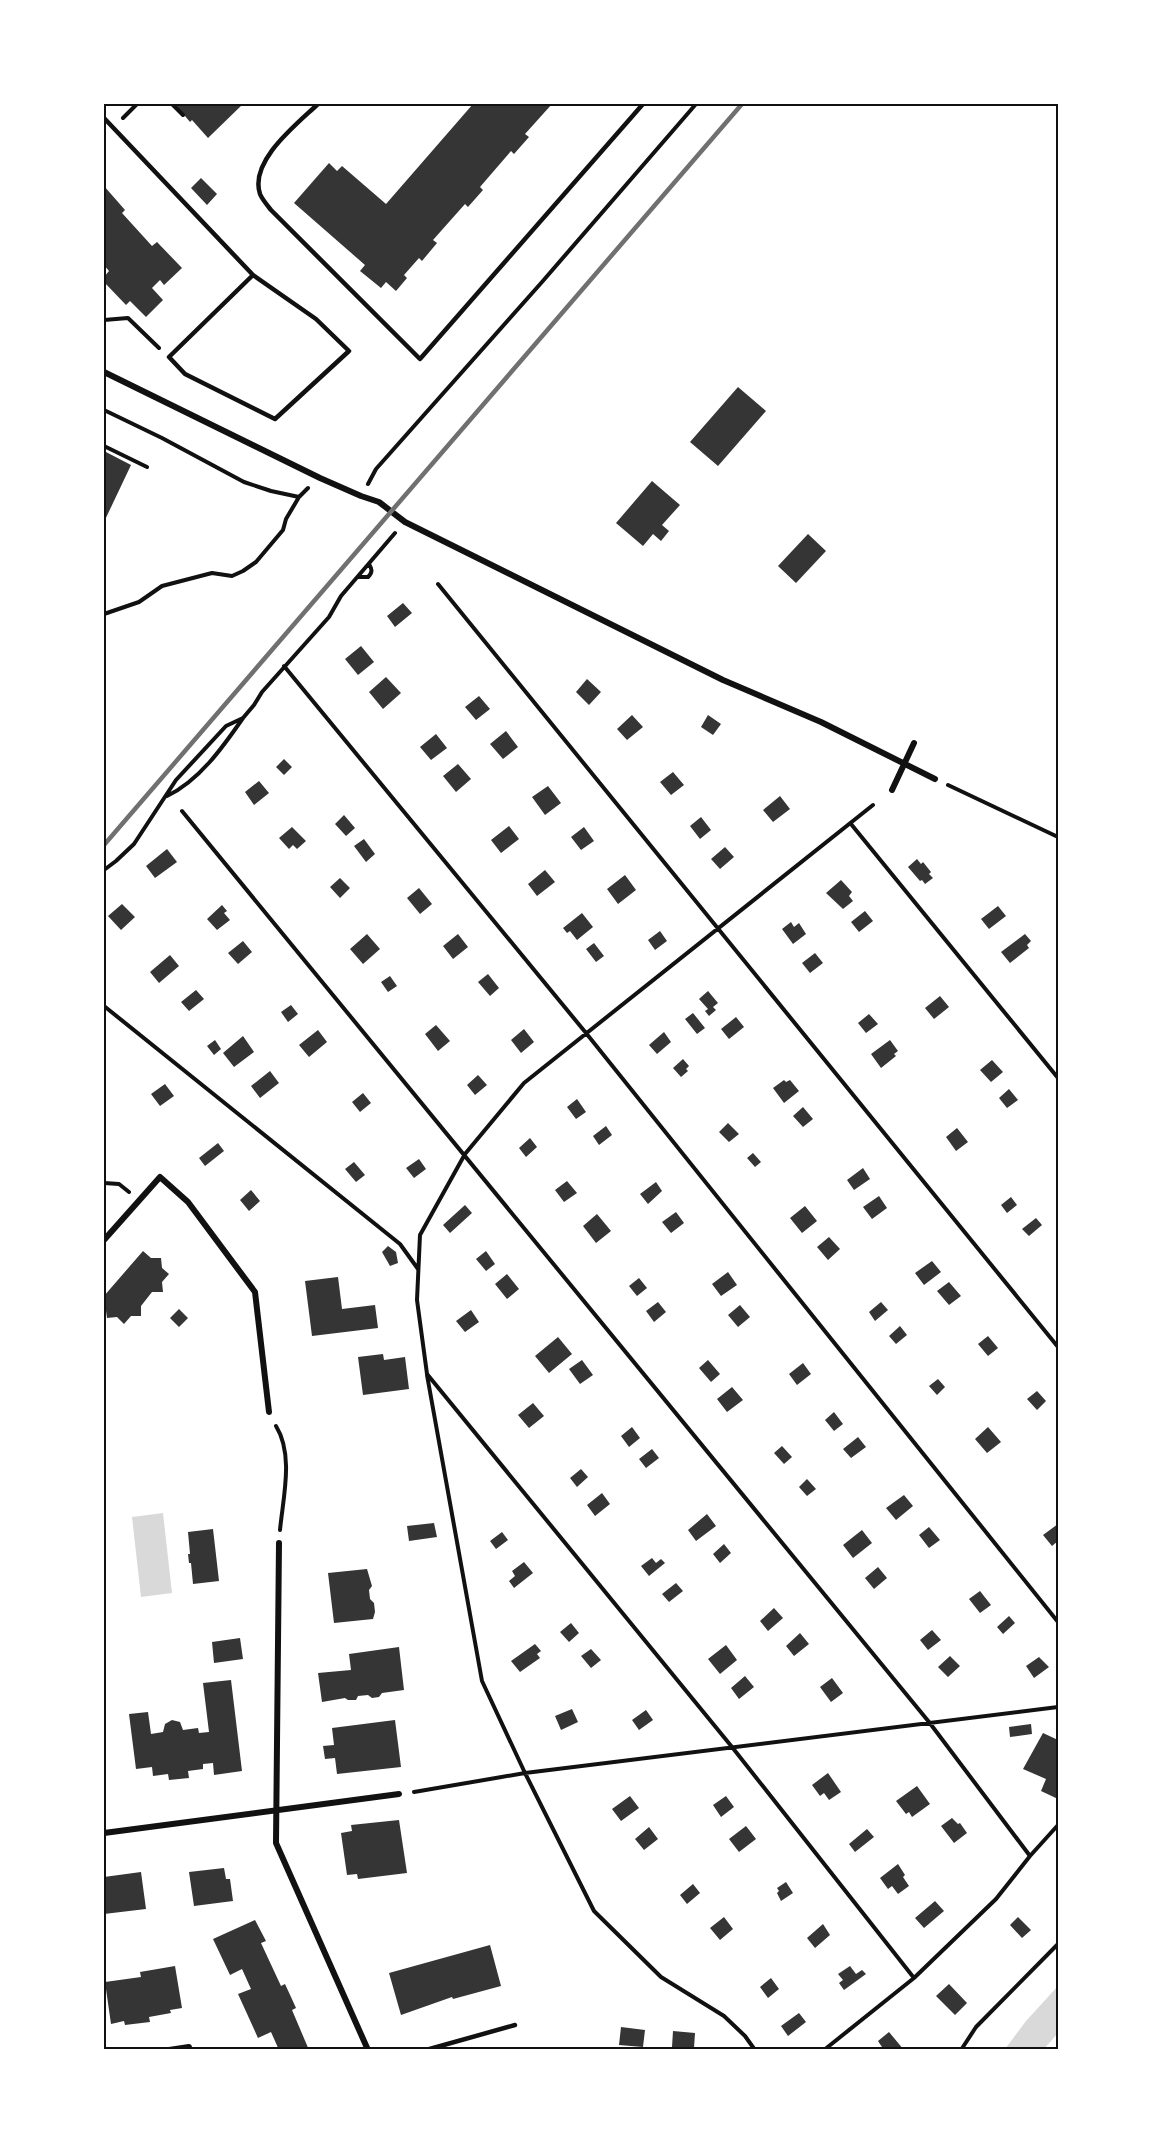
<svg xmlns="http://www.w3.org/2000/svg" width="1162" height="2153" viewBox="0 0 1162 2153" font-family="'Fira Sans',sans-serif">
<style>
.water{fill:#d9d9d9}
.building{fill:#353535}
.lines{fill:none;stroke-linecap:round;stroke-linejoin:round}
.path{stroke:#111;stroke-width:4}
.service{stroke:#111;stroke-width:4.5}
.minor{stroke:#111;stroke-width:6}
.rail{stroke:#707070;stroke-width:4.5}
.neatline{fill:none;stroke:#111;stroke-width:2}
</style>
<rect width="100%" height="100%" fill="#fff"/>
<path class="water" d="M163 1513 172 1593 141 1597 132 1517Z
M1058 1986V2033L1044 2049H1005L1026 2021Z"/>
<path class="building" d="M175 104H243L208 138 192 120 190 122Z
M473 104H552L525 134 529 137 514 154 511 151 480 187 483 190 468 207 465 204 433 240 437 243 422 261 419 258 404 275 407 278 396 291 386 282 381 288 360 271 365 265 294 203 329 163 337 171 342 166 386 204Z
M201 178 217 194 207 205 191 188Z
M104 186 125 210 122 213 152 246 157 242 182 268 164 285 160 280 152 288 163 300 146 317 130 301 126 305 104 282V277L109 271 104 265Z
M738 387 766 411 718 466 690 442Z
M104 451 131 465 104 522Z
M652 481 680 505 662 525 669 531 661 541 653 534 643 546 616 523Z
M808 534 826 551 796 583 778 566Z
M403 603 412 613 395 627 387 616Z
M361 646 374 662 358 675 345 659Z
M386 677 401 693 383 709 369 692Z
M587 679 601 692 589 705 576 692Z
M479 696 490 709 476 720 465 707Z
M632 715 643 727 627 740 617 729Z
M708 715 721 724 713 735 701 727Z
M506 731 518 747 503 759 490 744Z
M436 734 447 748 431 760 420 747Z
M284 759 292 767 284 775 276 767Z
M458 764 471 779 456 792 443 776Z
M673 772 684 785 671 795 660 782Z
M259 781 269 793 254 805 245 792Z
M548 786 561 803 545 815 532 797Z
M780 796 790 809 773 822 763 810Z
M344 815 355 828 346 836 335 824Z
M701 817 711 830 700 839 690 826Z
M509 826 519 839 501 853 491 840Z
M292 827 306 841 297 849 293 845 289 849 279 838Z
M584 827 594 841 581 850 571 837Z
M364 839 375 854 366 862 354 846Z
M725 847 734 857 720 869 711 859Z
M167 849 177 862 155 878 146 866Z
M917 859 921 864 923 862 931 872 929 874 933 878 925 884 922 880 920 881 908 867Z
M545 870 555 882 537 896 528 884Z
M625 875 636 890 618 904 607 889Z
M340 878 350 888 340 898 330 887Z
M841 880 852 892 849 896 853 901 843 909 826 893Z
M419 888 432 904 420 914 407 898Z
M122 904 135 917 121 930 108 916Z
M222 905 227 911 224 913 230 920 217 930 207 919Z
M998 906 1006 916 989 929 981 919Z
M865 911 873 921 859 932 851 922Z
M582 913 593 927 577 940 570 931 567 933 563 928Z
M791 922 794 927 799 923 806 934 793 944 782 929Z
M660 931 667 941 655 950 648 940Z
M367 934 380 949 363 964 350 949Z
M458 934 468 947 453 959 443 946Z
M1025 934 1031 941 1027 945 1029 948 1010 963 1001 952Z
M243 941 252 952 238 964 228 953Z
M594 943 604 956 596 962 586 949Z
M815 953 823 963 810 973 802 963Z
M170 955 179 966 159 983 150 972Z
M488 974 499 988 490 996 478 982Z
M390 976 397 986 388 992 381 982Z
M196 990 204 999 189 1011 181 1002Z
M708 991 718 1003 713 1007 716 1010 709 1016 705 1011 708 1009 699 999Z
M940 996 949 1007 934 1019 925 1008Z
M291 1005 298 1014 288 1022 281 1012Z
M693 1013 705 1028 697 1034 685 1019Z
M869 1014 878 1024 866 1033 858 1023Z
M736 1017 744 1027 729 1039 721 1029Z
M436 1025 450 1041 438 1051 425 1034Z
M524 1029 534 1042 521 1053 511 1040Z
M318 1030 327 1042 309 1057 299 1045Z
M664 1032 671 1042 657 1054 649 1045Z
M243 1036 254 1052 234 1067 223 1053Z
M215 1040 221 1049 214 1055 207 1046Z
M890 1040 898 1051 894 1054 896 1056 881 1068 871 1054Z
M683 1059 689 1066 686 1069 688 1071 681 1077 673 1068Z
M992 1060 1003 1072 991 1082 980 1070Z
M270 1071 279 1083 260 1098 251 1086Z
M478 1075 487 1085 475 1095 467 1085Z
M784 1080 786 1082 790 1080 799 1091 784 1103 773 1088Z
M165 1084 174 1096 160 1106 151 1094Z
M1009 1089 1018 1100 1007 1108 999 1098Z
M363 1093 371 1103 360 1112 352 1102Z
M577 1099 586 1112 576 1119 567 1107Z
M803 1107 813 1119 803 1127 793 1116Z
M728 1123 739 1134 729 1142 719 1132Z
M606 1126 612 1135 599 1145 593 1136Z
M957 1128 968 1142 956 1151 946 1137Z
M530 1138 537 1147 526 1157 519 1148Z
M218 1143 224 1151 205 1166 199 1158Z
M753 1153 761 1162 755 1167 747 1158Z
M419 1159 426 1169 414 1178 406 1168Z
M354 1162 365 1175 356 1182 345 1169Z
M863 1168 870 1179 854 1190 847 1180Z
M567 1181 577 1193 564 1202 555 1190Z
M656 1182 662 1191 648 1204 640 1194Z
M251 1190 260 1201 249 1211 240 1200Z
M879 1196 887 1208 872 1219 863 1207Z
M1011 1197 1017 1205 1007 1213 1001 1205Z
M465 1205 472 1213 450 1233 443 1225Z
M805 1206 817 1221 802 1233 790 1218Z
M676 1212 684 1223 671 1233 662 1222Z
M597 1214 611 1231 596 1243 583 1226Z
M1036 1218 1042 1225 1029 1236 1022 1229Z
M829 1237 840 1249 828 1260 817 1247Z
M388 1246 396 1252 398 1263 390 1266 382 1252Z
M143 1251 151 1258H161L162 1268 169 1274 162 1282 163 1292H152L141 1306V1316H131L124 1324 117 1317 107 1318 104 1296Z
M486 1251 495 1264 486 1271 476 1259Z
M932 1261 941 1272 924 1285 915 1273Z
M728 1272 737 1285 721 1296 712 1284Z
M507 1274 519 1289 507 1299 495 1284Z
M338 1277 342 1309 375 1305 378 1328 312 1336 305 1281Z
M639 1278 647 1288 637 1296 629 1286Z
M949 1282 961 1296 949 1305 937 1291Z
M658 1302 666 1312 654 1322 646 1311Z
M881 1302 888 1310 875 1321 869 1312Z
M740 1305 750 1317 738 1327 728 1315Z
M179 1309 188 1318 179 1327 170 1318Z
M471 1310 479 1322 465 1332 456 1321Z
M900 1326 907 1335 896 1344 889 1336Z
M988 1336 998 1348 988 1356 978 1344Z
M558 1337 572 1354 549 1373 535 1356Z
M383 1354 384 1360 405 1357 409 1389 363 1395 358 1357Z
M582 1360 593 1375 580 1384 569 1369Z
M708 1360 720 1374 711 1382 699 1368Z
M803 1363 811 1374 797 1385 789 1374Z
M938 1379 945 1387 937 1395 929 1386Z
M732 1387 743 1400 727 1412 717 1399Z
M1037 1391 1046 1401 1037 1410 1027 1399Z
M533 1403 544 1416 529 1428 518 1415Z
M834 1412 843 1424 834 1431 825 1420Z
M632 1427 640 1438 629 1447 621 1436Z
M988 1427 1001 1442 987 1453 975 1439Z
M858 1437 866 1447 851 1458 843 1449Z
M782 1446 792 1457 784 1464 774 1453Z
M652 1449 659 1458 646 1468 639 1459Z
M581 1469 588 1477 577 1487 570 1478Z
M807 1479 816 1489 807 1496 799 1487Z
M602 1493 610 1504 595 1516 587 1505Z
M904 1495 913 1506 896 1520 886 1508Z
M707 1514 716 1526 696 1541 688 1530Z
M434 1523 437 1537 409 1541 407 1526Z
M1058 1524V1541L1052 1546 1043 1535Z
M929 1527 940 1540 929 1548 919 1535Z
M213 1529 219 1581 193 1584 191 1563H189L188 1554H190L188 1532Z
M862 1530 872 1543 853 1558 843 1545Z
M502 1532 508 1540 496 1549 490 1541Z
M724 1544 731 1553 720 1563 713 1554Z
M652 1558 656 1563 661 1559 665 1563 649 1576 641 1566Z
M524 1562 533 1573 514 1588 509 1581 515 1576 512 1571Z
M878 1567 887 1578 874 1589 865 1578Z
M367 1569 372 1586 369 1590 370 1599 374 1603 375 1612 373 1619 334 1623 328 1573Z
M676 1583 683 1591 669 1602 662 1594Z
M980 1591 991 1605 980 1613 969 1599Z
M774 1608 783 1618 768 1631 760 1621Z
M1009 1616 1015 1623 1003 1634 997 1627Z
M571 1623 579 1633 569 1642 560 1632Z
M932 1630 941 1640 928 1650 920 1640Z
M800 1633 809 1644 794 1656 786 1646Z
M240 1638 243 1659 214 1663 212 1642Z
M535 1644 541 1651 537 1654 540 1658 520 1672 511 1661Z
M726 1645 737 1660 720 1674 708 1659Z
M399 1647 404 1690 382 1693 379 1697 372 1698 368 1695 358 1696 356 1700H348L345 1698 322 1702 318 1673 351 1670 349 1654Z
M591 1649 601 1660 591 1668 581 1656Z
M950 1656 960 1666 948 1677 938 1667Z
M1039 1657 1049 1667 1034 1678 1026 1666Z
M745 1676 754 1687 739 1699 731 1688Z
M832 1678 843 1693 831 1702 820 1687Z
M231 1680 242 1771 214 1775 213 1763 203 1764V1769L188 1771 189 1778 169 1780 168 1774 153 1776 152 1767 136 1769 129 1714 148 1712 151 1734 163 1732 165 1724 172 1720 180 1722 183 1730 198 1728 199 1733 209 1732 203 1683Z
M572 1709 578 1722 561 1730 555 1716Z
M646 1710 653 1720 639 1730 632 1720Z
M395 1720 401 1767 337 1774 335 1758 325 1759 323 1746 334 1745 332 1728Z
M1031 1724 1032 1734 1010 1737 1009 1727Z
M1043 1733 1058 1740V1799L1041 1791 1046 1779 1023 1769Z
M828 1773 841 1792 829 1800 824 1793 820 1796 812 1785Z
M917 1786 930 1804 912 1817 909 1812 906 1814 896 1801Z
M630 1796 639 1808 621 1821 612 1809Z
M726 1796 734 1807 721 1817 713 1805Z
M952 1818 958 1824 960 1823 967 1833 954 1843 941 1826Z
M399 1820 407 1873 358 1879 357 1874 347 1875 341 1833 352 1831 351 1825Z
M746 1826 756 1839 739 1852 729 1839Z
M649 1827 658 1839 644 1850 635 1839Z
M867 1829 874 1837 855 1852 849 1844Z
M898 1864 905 1875 903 1877 909 1886 898 1894 892 1886 888 1889 880 1878Z
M224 1868 226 1879H230L233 1901 194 1906 189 1872Z
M141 1872 146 1909 104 1914V1877Z
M786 1882 793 1893 781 1901 777 1893 779 1891 777 1888Z
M693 1884 700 1893 687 1904 680 1895Z
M935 1901 944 1911 924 1928 915 1918Z
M724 1917 733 1929 720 1940 710 1928Z
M1018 1917 1031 1930 1022 1938 1010 1925Z
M255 1920 266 1941 261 1943 281 1986 285 1984 291 1997 296 2008 292 2010 309 2050H279L271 2032 258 2038 238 1994 251 1989 242 1969 230 1975 213 1939Z
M823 1924 830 1935 815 1948 807 1938Z
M490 1945 501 1986 453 1999 452 1997 401 2015 389 1973Z
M175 1966 182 2008 170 2010 171 2013 149 2017 150 2022 125 2025 124 2021 111 2024 105 1982 141 1977 140 1972Z
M850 1966 856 1974 862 1970 866 1974 844 1990 839 1983 843 1980 838 1974Z
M771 1978 779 1989 768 1998 760 1987Z
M949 1984 967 2003 955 2015 936 1996Z
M799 2013 806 2022 788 2036 781 2026Z
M621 2027 645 2030 643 2047 619 2045Z
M673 2031 695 2033 694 2048 672 2047Z
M889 2032 904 2050H884L878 2041Z"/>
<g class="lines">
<path class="path" d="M172 104 183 115
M123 118 137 104
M104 320 128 318 159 348
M104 410 162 438 244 482 271 491 299 497
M104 446 147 467
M368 484 376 469 542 282 696 104
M358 577H368C373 572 372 569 369 564
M438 584 1058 1347
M104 614 139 602 162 586 212 573 232 576 243 571 256 562 283 530 286 519 299 497 308 488
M284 666 586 1033 1058 1622
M948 785 1058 837
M167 796C199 781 223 747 243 718
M873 805 524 1083 465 1154 420 1235 417 1300 427 1374 732 1747 914 1978
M182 811 929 1722 1030 1856
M851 824 1058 1078
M104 870 116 861 134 844 176 780 226 726 243 718 254 705 262 692 329 617 341 596 395 533
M104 1006 400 1244 418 1269
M104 1183 119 1184 129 1192
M427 1375 482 1681 525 1773 594 1911 661 1977 724 2016 745 2036 755 2050
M276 1426C294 1455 283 1498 280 1530
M414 1792 525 1773 1058 1707
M824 2050 914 1978 996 1899 1030 1856 1058 1825
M961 2050 976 2027 1058 1944"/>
<path class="service" d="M318 104C297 124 249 161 260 194 262 199 267 205 271 210L420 359 643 104
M104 118 253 275 316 319 349 351 275 419 185 374 169 357 253 275
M426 2050 515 2025"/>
<path class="minor" d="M104 372 320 478 361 496 379 502 405 522 723 680 821 722 935 779
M892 790 914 743
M104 1240 160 1177 188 1202 255 1292 269 1412
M279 1543 276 1843 368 2050
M104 1833 399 1794
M169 2050 189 2047"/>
<path class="rail" d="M104 845 742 104"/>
</g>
<rect width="1162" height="2153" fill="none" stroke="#ffffff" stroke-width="210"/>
<rect x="105" y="105" width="952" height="1943" class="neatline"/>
</svg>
